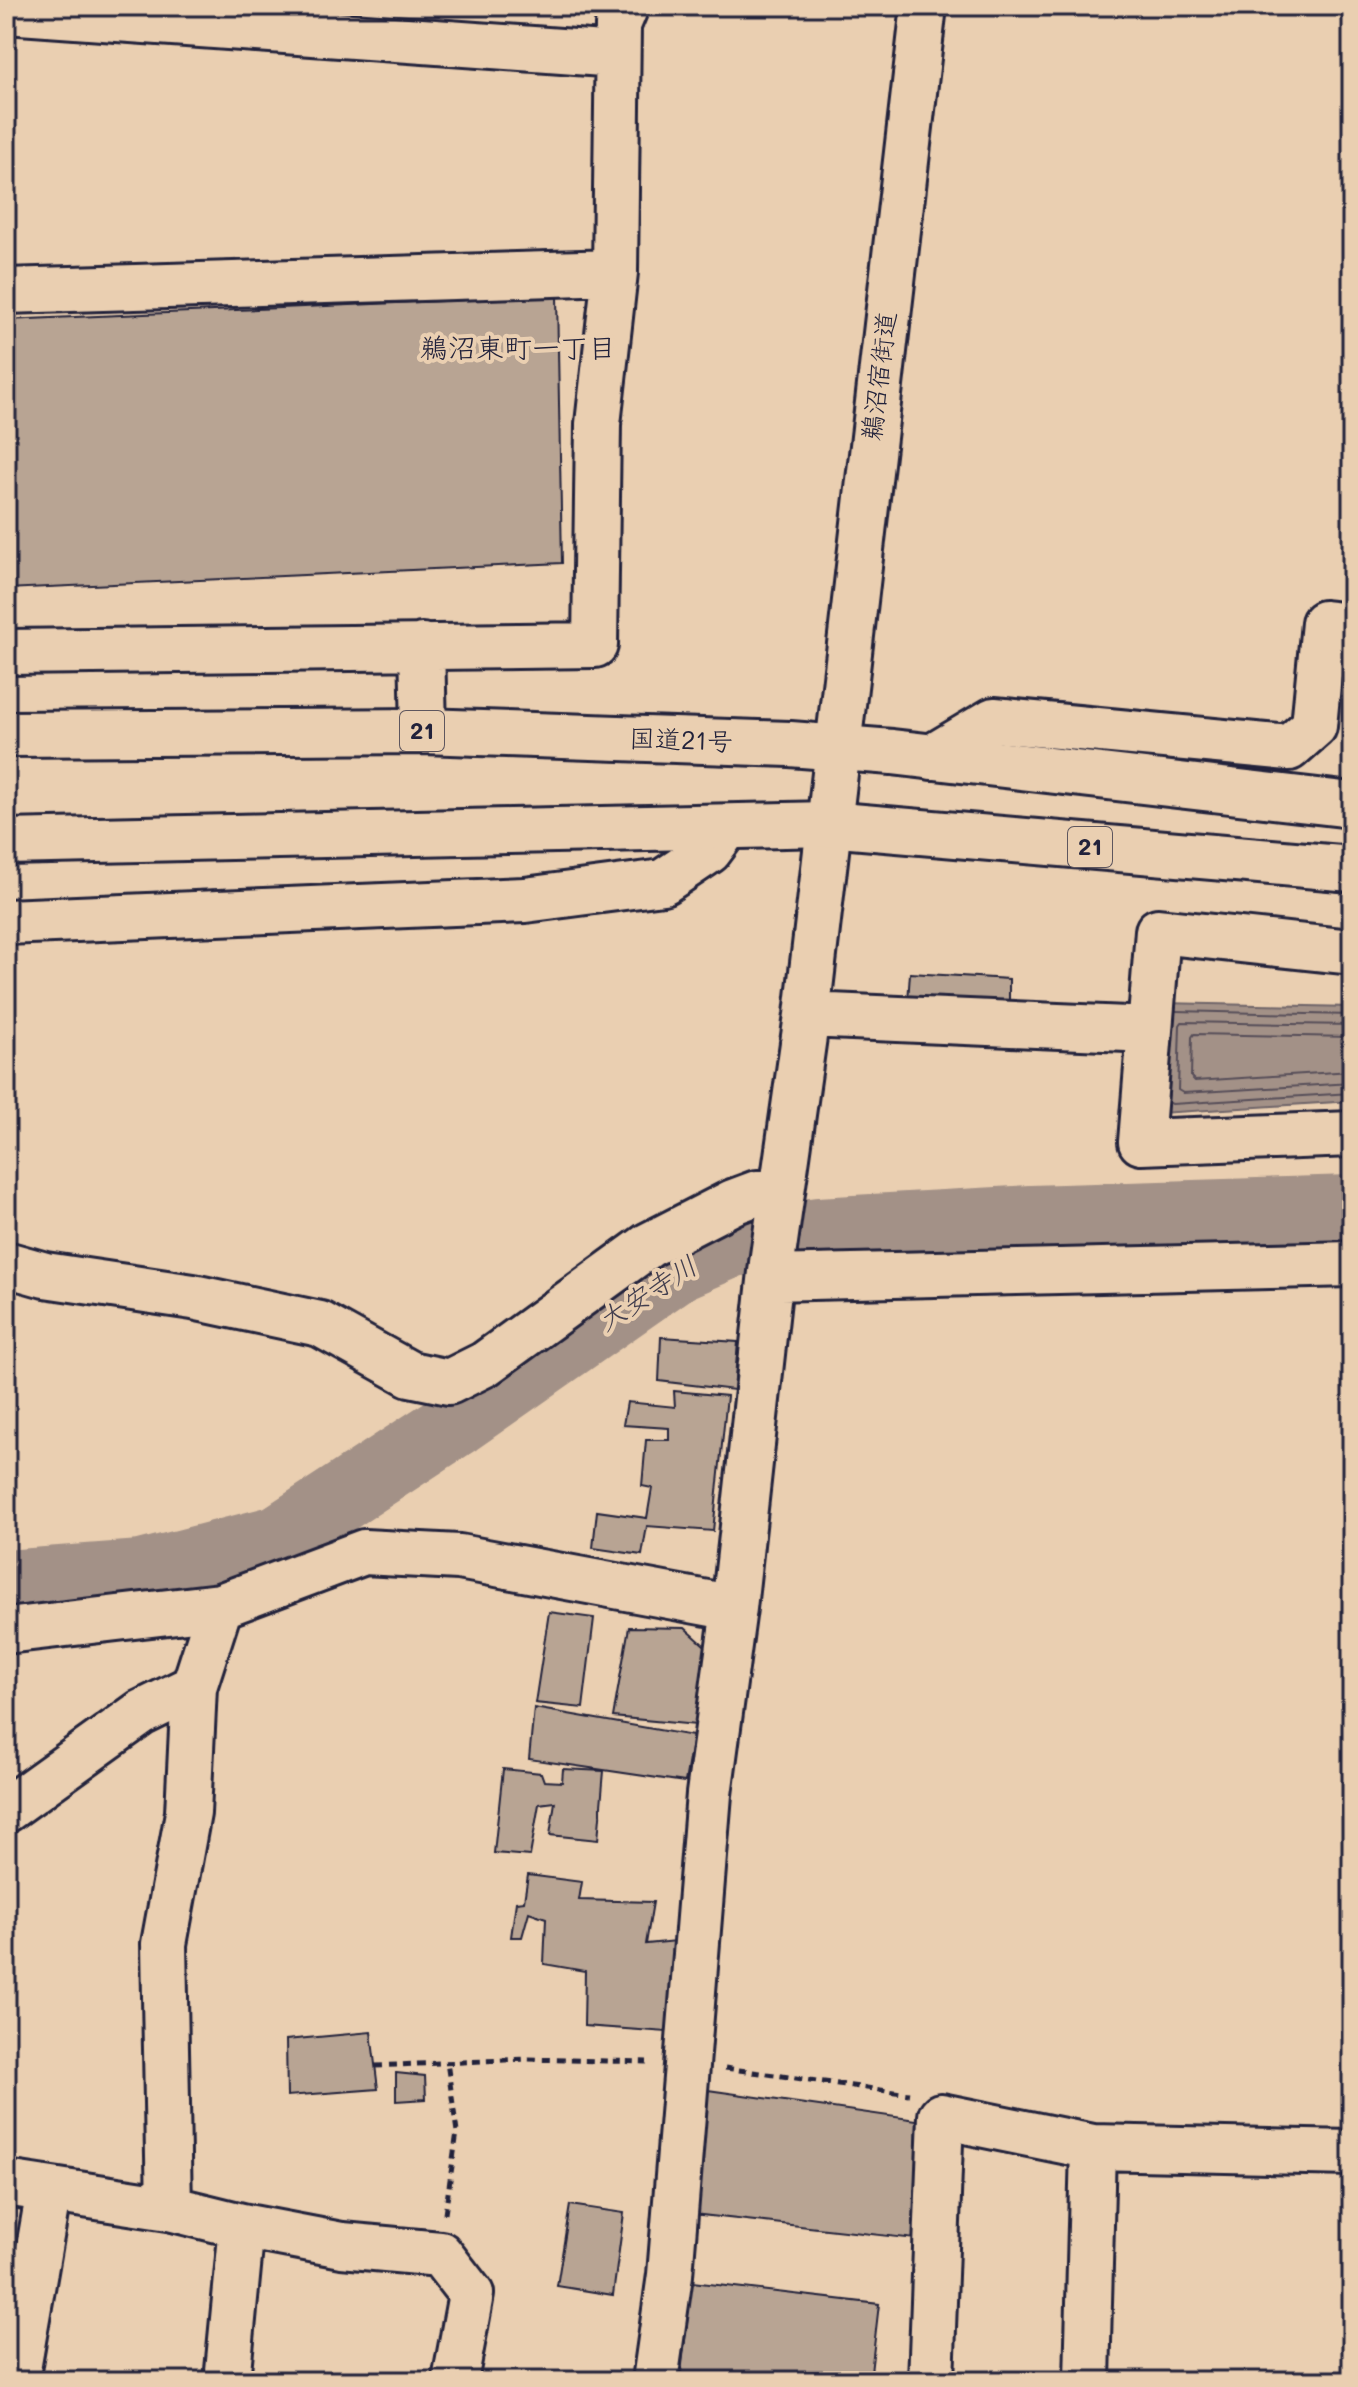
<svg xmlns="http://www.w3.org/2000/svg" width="1358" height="2387" viewBox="0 0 1358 2387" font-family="Mali,'Klee One',sans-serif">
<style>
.water{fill:#a39187;stroke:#6f6569;stroke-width:2}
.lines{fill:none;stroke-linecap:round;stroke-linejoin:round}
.shore{stroke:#564e59;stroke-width:2}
.river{stroke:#a39187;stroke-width:68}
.building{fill:#b8a493;stroke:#22223b;stroke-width:2}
.minor-casing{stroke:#22223b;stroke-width:50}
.highway-casing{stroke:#22223b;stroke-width:50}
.path{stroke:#22223b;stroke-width:5;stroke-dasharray:8 6;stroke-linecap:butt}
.minor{stroke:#eacfb1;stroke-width:44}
.highway{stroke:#eacfb1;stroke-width:44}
.labels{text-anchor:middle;stroke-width:8;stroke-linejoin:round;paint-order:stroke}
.shield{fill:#eacfb1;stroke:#5e565e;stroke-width:2}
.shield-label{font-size:24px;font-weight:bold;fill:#22223b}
.street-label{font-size:26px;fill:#22223b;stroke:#eacfb1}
.neighbourhood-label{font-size:28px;fill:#22223b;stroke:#eacfb1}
.water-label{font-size:28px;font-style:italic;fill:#423e4e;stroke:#eacfb1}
</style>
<rect width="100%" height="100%" fill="#eacfb1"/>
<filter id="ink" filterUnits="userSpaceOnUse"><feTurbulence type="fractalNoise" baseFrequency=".0125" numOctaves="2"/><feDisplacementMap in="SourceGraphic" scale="16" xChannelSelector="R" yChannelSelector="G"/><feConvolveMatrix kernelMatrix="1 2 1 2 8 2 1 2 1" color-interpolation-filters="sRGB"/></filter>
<g filter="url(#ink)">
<path class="water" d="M1162 1003 1352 1007V1101L1160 1113Z"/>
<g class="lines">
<path class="shore" d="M1176 1011 1352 1015
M1352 1025 1182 1022 1180 1025 1178 1090 1183 1093 1352 1083
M1352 1037 1194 1034 1192 1037 1191 1077 1195 1081 1352 1071
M1168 1102 1172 1104 1352 1093"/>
<path class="river" d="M6 1584 142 1574 278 1539 458 1421 678 1267 733 1243 819 1231 1031 1219 1352 1209"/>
</g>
<path class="building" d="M557 296 562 563 6 589V320Z
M910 973 1009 979V1020L907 1016Z
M661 1337 738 1342 734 1390 659 1381Z
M674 1391 727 1396 713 1531 647 1526 642 1555 593 1548 597 1511 647 1518 652 1488 642 1486 646 1440H669V1428L623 1425 627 1402 675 1407Z
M549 1612 594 1618 583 1708 535 1703Z
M629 1627 685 1628 712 1652 696 1725 613 1717Z
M534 1708 693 1736 685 1782 529 1759Z
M503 1769 541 1773 544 1781 562 1782 563 1769 604 1771 598 1840 550 1835 555 1802 539 1804 530 1856 494 1853Z
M528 1875 582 1882 579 1900 653 1902 646 1944 676 1941 667 2032 584 2026 585 1971 544 1964 546 1918 529 1912 522 1937H511L516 1902 524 1901Z
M371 2032 378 2089 287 2096 286 2040Z
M396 2073 425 2076 426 2099 396 2101Z
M708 2090 917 2120 915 2239 693 2214Z
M570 2205 624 2213 613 2295 557 2286Z
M692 2282 879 2304 870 2381H680Z"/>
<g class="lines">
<defs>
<path id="minor" d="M6 11 617 55
M6 291 615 272
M422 646 424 731
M6 652 595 645 598 424 615 272 618 25 626 6
M932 757 994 720 1289 748 1314 726 1324 623 1352 626
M6 922 525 900 663 882 709 851 727 827
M1352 952 1158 931 1141 1142 1352 1134
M807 1015 1150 1030
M6 1264 45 1275 193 1297 320 1324 410 1374 449 1382 485 1364 649 1245 733 1202 757 1193H781
M771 1278 1352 1264
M6 1631 220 1606 364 1552 459 1557 734 1608
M6 1810 141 1713 194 1687
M6 2183 169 2208 242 2226 342 2245 440 2254 471 2294 455 2381
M169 2208 164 1944 188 1813 194 1687 220 1606
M16 2381 49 2190
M227 2381 242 2226
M655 2381 670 2275 709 1794 734 1608 772 1263 807 1015 924 6
M931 2381 941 2116 1093 2147 1352 2153
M1087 2381 1093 2147"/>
<path id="highway" d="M6 734 424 731 790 744 892 752 1352 805
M6 842 828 824 1352 869"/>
</defs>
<use href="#minor" class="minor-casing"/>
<use href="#highway" class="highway-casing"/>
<path class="path" d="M375 2066 527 2059 647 2062
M725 2068 909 2094
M445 2214 457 2132 447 2062"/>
<use href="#minor" class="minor"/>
<use href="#highway" class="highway"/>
</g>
</g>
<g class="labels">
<g class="shield">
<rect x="400" y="711" width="44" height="40" rx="6"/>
<rect x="1068" y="827" width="44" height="40" rx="6"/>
</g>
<g class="shield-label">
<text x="422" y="739">21</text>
<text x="1090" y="855">21</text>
</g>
<g class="street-label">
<text transform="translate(879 376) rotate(-83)" y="9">鵜沼宿街道</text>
<text transform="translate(681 740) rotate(2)" y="9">国道21号</text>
</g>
<g class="neighbourhood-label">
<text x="518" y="358">鵜沼東町一丁目</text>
</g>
<g class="water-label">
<text transform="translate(647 1293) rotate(-33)" y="10">大安寺川</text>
</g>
</g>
<rect width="1358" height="2387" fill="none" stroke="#eacfb1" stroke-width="32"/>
<rect x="16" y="16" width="1326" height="2355" fill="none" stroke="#22223b" stroke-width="3" filter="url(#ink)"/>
</svg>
